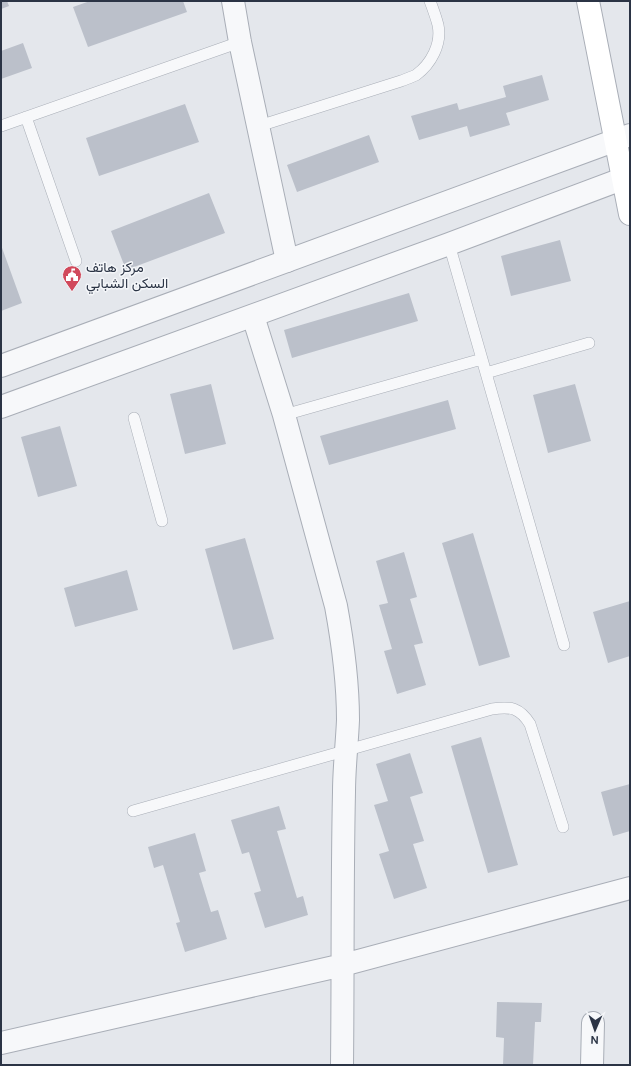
<svg xmlns="http://www.w3.org/2000/svg" width="631" height="1066" viewBox="0 0 631 1066" font-family="'DM Sans',Vazirmatn,sans-serif">
<style>
.building{fill:#bbc0ca}
.lines{fill:none;stroke-linecap:round;stroke-linejoin:round}
.service-casing{stroke:#a9aeb7;stroke-width:12}
.minor-casing{stroke:#a9aeb7;stroke-width:24}
.tertiary-casing{stroke:#a9aeb7;stroke-width:24}
.secondary-casing{stroke:#a9aeb7;stroke-width:24}
.service{stroke:#f7f8fa;stroke-width:11}
.minor{stroke:#f7f8fa;stroke-width:22}
.tertiary{stroke:#f7f8fa;stroke-width:22}
.secondary{stroke:#fff;stroke-width:22}
.labels{text-anchor:middle;stroke-width:3;stroke-linejoin:round;paint-order:stroke}
.poi-label{font-size:14px;fill:#2b3445;stroke:#f4f6f9;text-anchor:start}
</style>
<rect width="100%" height="100%" fill="#e4e7ec"/>
<path class="building" d="M1 1H7L9 6 1 9Z
M90 1H183L187 12 88 47 73 7Z
M23 43 32 68 1 79V51Z
M542 75 549 100 506 113 510 125 470 137 467 126 419 140 411 116 457 103 459 110 506 97 503 86Z
M185 104 199 142 99 176 86 138Z
M369 135 379 162 297 192 287 165Z
M209 193 225 233 126 270 111 231Z
M560 240 571 281 511 296 501 256Z
M1 245 22 303 1 311Z
M409 293 418 321 292 358 284 330Z
M211 384 226 444 185 454 170 394Z
M575 384 591 441 548 453 533 395Z
M448 400 456 429 329 465 320 436Z
M60 426 77 486 38 497 21 437Z
M473 533 510 657 479 666 442 543Z
M245 538 274 639 233 650 205 549Z
M404 552 417 597 410 599 423 643 414 645 426 685 397 694 384 651 392 649 379 605 388 603 376 561Z
M127 570 138 610 75 627 64 588Z
M630 601V656L608 663 593 612Z
M481 737 518 865 488 873 451 746Z
M410 753 423 793 410 797 424 841 413 844 427 888 394 899 379 854 389 851 374 805 388 801 376 764Z
M630 784V831L613 836 601 792Z
M279 806 286 829 277 831 297 898 303 896 308 915 265 928 254 893 261 891 249 852 242 854 231 820Z
M195 833 206 871 199 873 211 912 218 910 227 939 185 952 176 923 180 922 163 865 154 868 148 847Z
M497 1002 542 1003 541 1022H535L533 1065H503L504 1038 496 1037Z"/>
<g class="lines">
<defs>
<path id="service" d="M26 117 76 261
M1 126 240 42
M259 126 401 81C406 79 412 77 416 75 431 64 442 44 438 25 436 17 433 9 430 1
M449 244 564 645
M486 373 589 343
M284 415 482 359
M134 418 162 521
M133 811 492 709C511 706 520 708 530 724L563 827"/>
<path id="minor" d="M233 1 240 42 287 261
M253 316 284 415 336 606C343 644 348 681 348 720 347 744 344 768 344 792 342 883 343 974 342 1065
M1 1043 343 965 630 888
M592 1065 593 1023"/>
<path id="tertiary" d="M1 366 630 135
M1 407 449 244 630 176"/>
<path id="secondary" d="M588 1 630 214"/>
</defs>
<use href="#service" class="service-casing"/>
<use href="#minor" class="minor-casing"/>
<use href="#tertiary" class="tertiary-casing"/>
<use href="#secondary" class="secondary-casing"/>
<use href="#service" class="service"/>
<use href="#minor" class="minor"/>
<use href="#tertiary" class="tertiary"/>
<use href="#secondary" class="secondary"/>
</g>
<defs>
<symbol id="civic-pin" viewBox="-11 -11 22 30"><path d="M0 17L-7.5 6A9.5 9.5 0 1 1 7.5 6Z" fill="#d1495b" stroke="#f4f6f9"/><path d="M-.6-6.5H3V-4.5H.6V-3L4-1V1h2V6H-6V1h2V-1L-.6-3ZM-1.2 2.5V6h2.4V2.5Z" fill="#fff"/></symbol>
</defs>
<g fill-rule="evenodd">
<use href="#civic-pin" x="61" y="264" width="22" height="30"/>
</g>
<g class="labels">
<g class="poi-label">
<text x="86" y="272">مركز هاتف<tspan x="86" dy="16">السكن الشبابي</tspan></text>
</g>
</g>
<rect width="631" height="1066" fill="none" stroke="#2b3445" stroke-width="4"/>
<g transform="translate(595 1030) rotate(182)" stroke="#f4f6f9" stroke-width="3" paint-order="stroke">
<path d="M0-3L7 15L0 10L-7 15Z" fill="#2b3445"/>
<text y="-6" font-size="11" font-weight="bold" text-anchor="middle" fill="#2b3445">N</text>
</g>
</svg>
